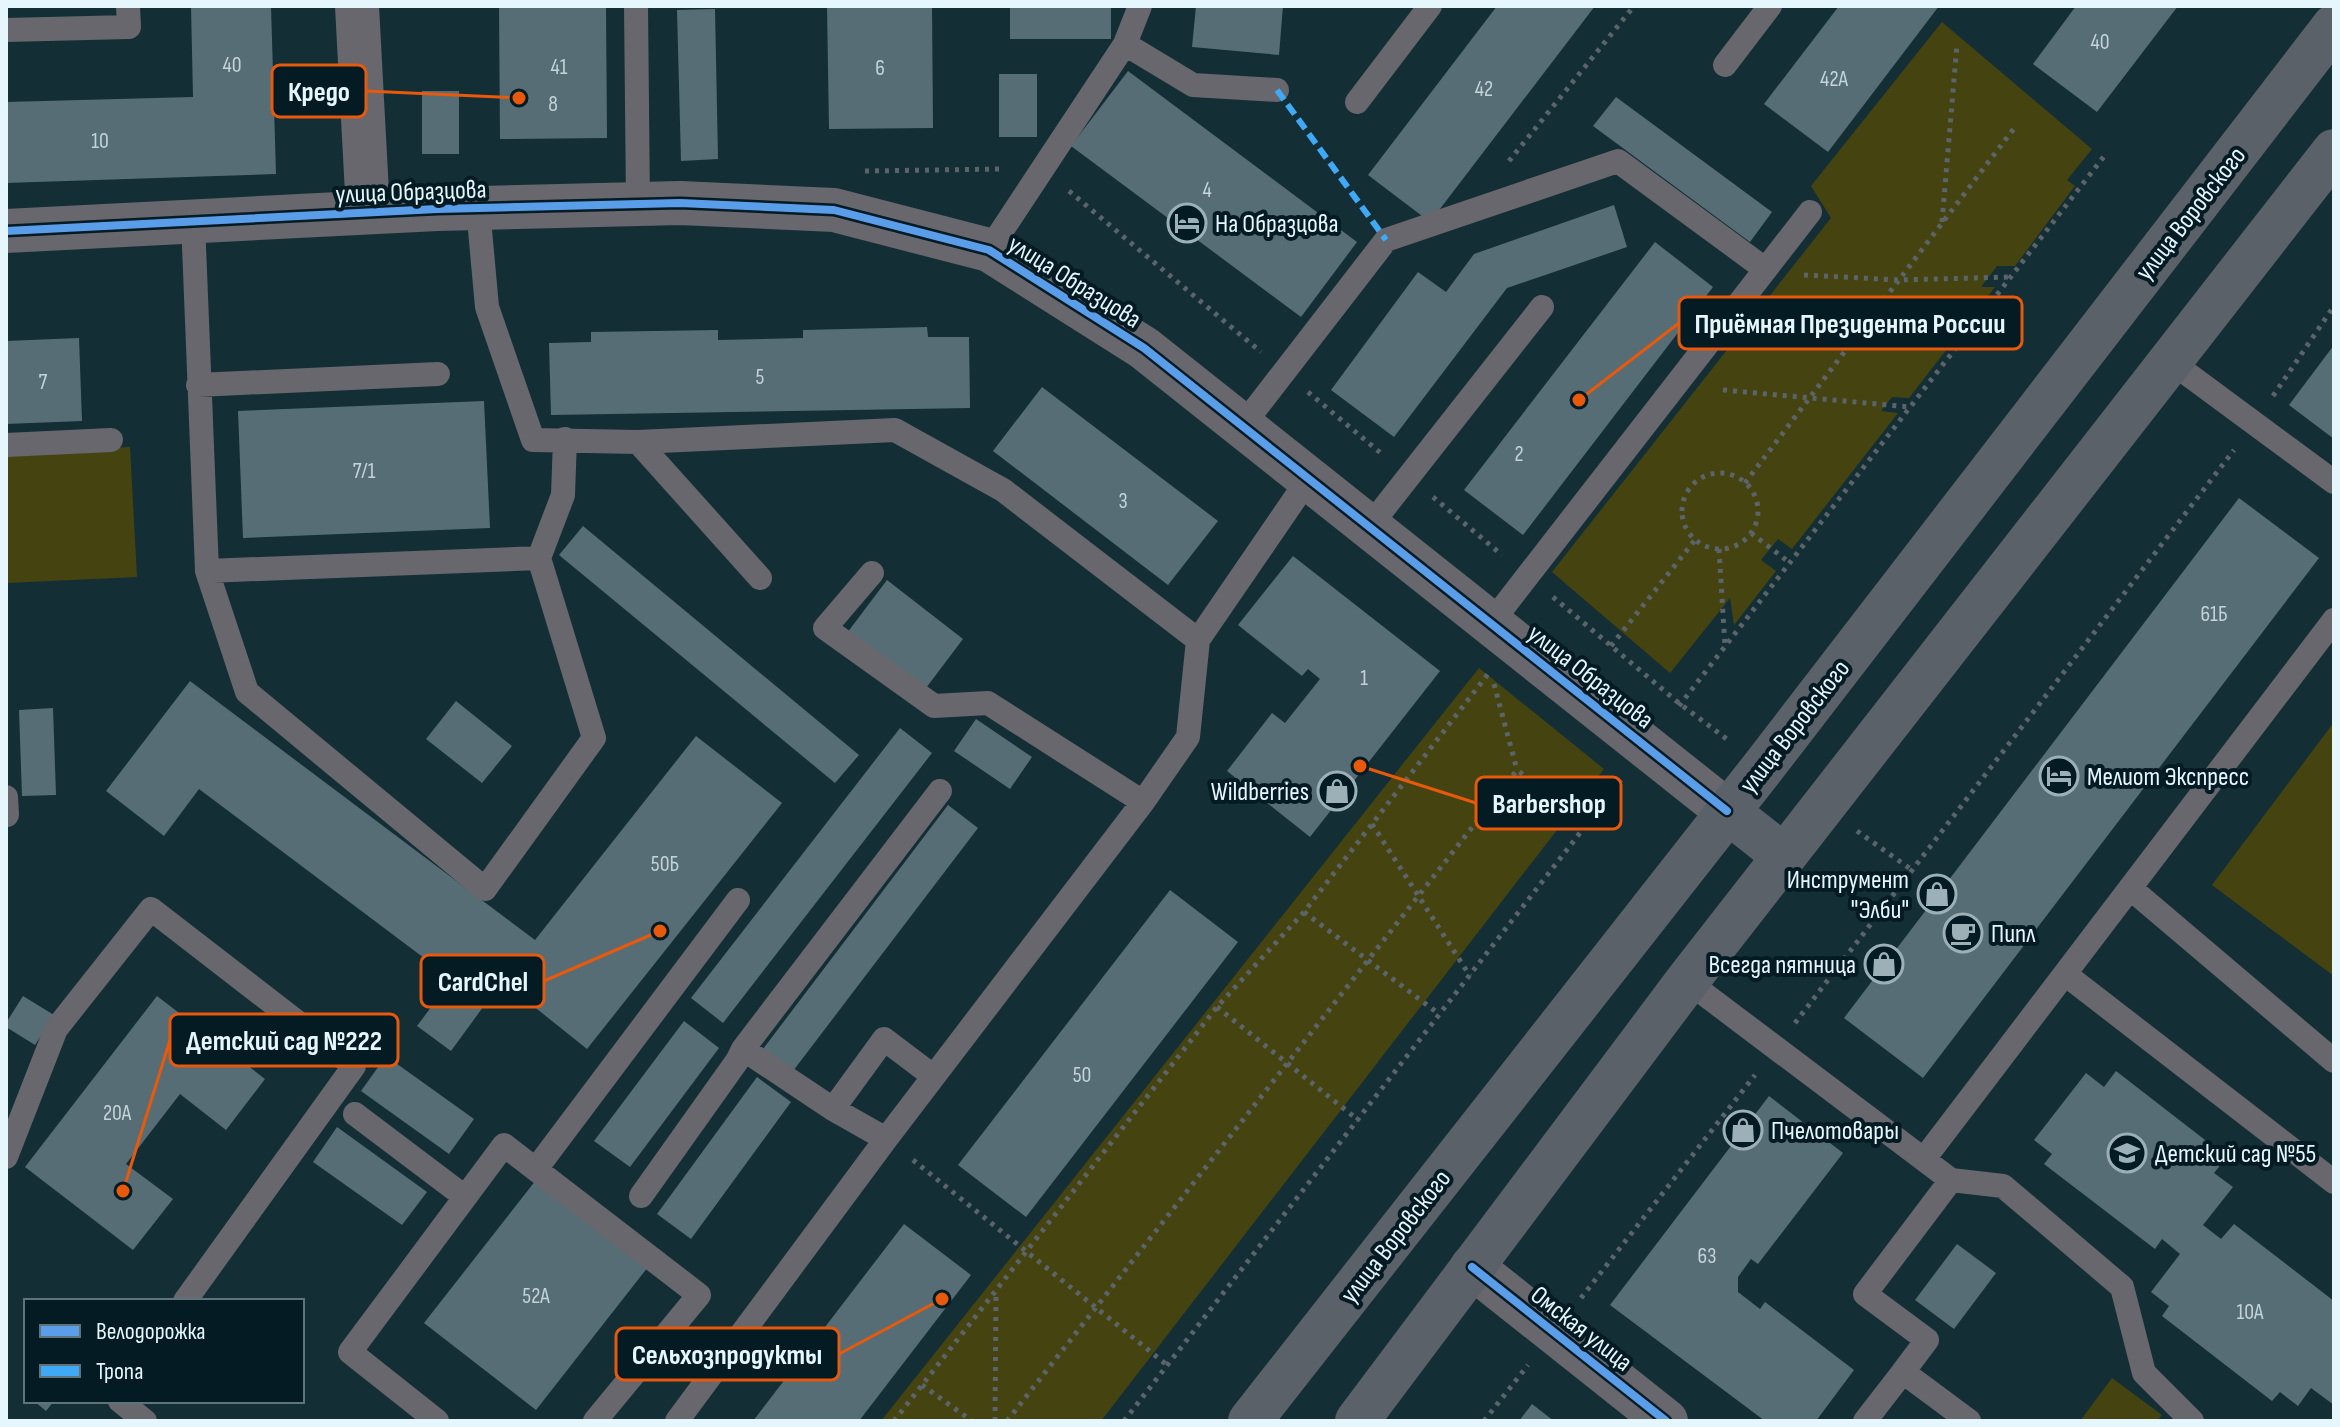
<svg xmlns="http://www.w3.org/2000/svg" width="2340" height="1427" viewBox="0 0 2340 1427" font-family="'Sofia Sans Condensed',sans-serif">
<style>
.green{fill:#454410}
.building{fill:#576d75}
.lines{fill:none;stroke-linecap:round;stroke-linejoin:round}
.path{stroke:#5a6469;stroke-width:5;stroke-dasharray:4 6;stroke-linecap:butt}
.service{stroke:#67676d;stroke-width:24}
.minor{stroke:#67676d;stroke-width:44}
.tertiary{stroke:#67676d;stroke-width:44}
.secondary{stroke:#5b6168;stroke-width:44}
.quiet{stroke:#3fa9f5;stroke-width:6;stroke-dasharray:12 6;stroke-linecap:butt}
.cycleway-casing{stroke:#041b24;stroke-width:13}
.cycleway{stroke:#5a9eea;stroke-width:8}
.labels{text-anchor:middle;stroke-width:8;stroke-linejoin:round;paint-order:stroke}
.number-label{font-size:22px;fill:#c2d4da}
.street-label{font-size:26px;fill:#e5f6fc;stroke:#041b24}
.poi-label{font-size:26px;fill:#e5f6fc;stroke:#041b24;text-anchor:start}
.leader{fill:none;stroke:#e8590c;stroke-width:3}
.callout-dot{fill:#e8590c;stroke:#041b24;stroke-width:3}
.callout{fill:#041b24;stroke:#e8590c;stroke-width:3}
.callout-label{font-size:28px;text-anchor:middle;font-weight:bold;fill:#e5f6fc}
</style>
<rect width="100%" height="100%" fill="#142e36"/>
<path class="green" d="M1942 22 2092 149 2067 180 2075 186 2015 266H1997L1981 287H1995L1909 398 1892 397 1881 411 1898 413 1792 549 1778 539 1761 560 1776 571 1734 625 1730 598 1670 673 1552 572 1831 218 1811 186Z
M130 447 137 577 7 583 6 453Z
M1479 668 1604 769 1101 1421H881Z
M2334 722V976L2212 885Z
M2112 1378 2162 1415 2157 1421H2080Z"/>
<path class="building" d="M191 6H271L276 174 6 183V102L193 97Z
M499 6H606L607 138 500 139Z
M827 6H932L933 128 829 129Z
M1010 6H1111V39H1010Z
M1196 6H1283L1279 55 1192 47Z
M1497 6H1595L1430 222 1368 175Z
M1839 6H1939L1828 152 1764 104Z
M2076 6H2178L2097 112 2033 64Z
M715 9 718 159 681 161 677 10Z
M1128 71 1357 242 1301 317 1071 146Z
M999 74H1037V137H999Z
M422 91H459V154H422Z
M1616 97 1772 212 1750 242 1593 126Z
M1614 205 1627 247 1507 288 1394 437 1331 390 1418 272 1446 292 1474 254Z
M1655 242 1713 287 1523 535 1464 490Z
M927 327 928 337H969L970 408 551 415 549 343 591 342V332L718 330V340L803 338V330Z
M79 338 82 421 6 424V341Z
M2334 345V439L2289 405Z
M1042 387 1218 521 1168 585 993 451Z
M484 401 490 528 243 538 238 411Z
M2239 498 2319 558 1923 1078 1844 1018Z
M583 526 859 755 835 783 559 555Z
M1293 556 1440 671 1310 837 1227 771 1272 713 1285 723 1320 679 1308 669 1302 676 1238 625Z
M887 580 963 639 923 692 847 633Z
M190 681 535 940 696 736 782 803 587 1049 502 981 451 1051 417 1026 452 979 199 789 164 836 106 791Z
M456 701 512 746 482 783 426 739Z
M53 708 56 795 22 796 19 710Z
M976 719 1032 757 1010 789 954 751Z
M900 728 932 753 723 1023 691 998Z
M948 805 978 828 793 1071 763 1049Z
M1170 890 1238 942 1026 1217 958 1165Z
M23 996 54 1015 35 1045 6 1027V1023Z
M157 996 265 1079 226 1130 180 1094 126 1164 173 1199 133 1250 25 1167Z
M684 1021 719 1048 630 1167 594 1141Z
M386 1056 474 1119 449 1154 361 1091Z
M2116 1071 2227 1157 2214 1173 2233 1187 2203 1225 2221 1239 2234 1224 2334 1301V1322L2332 1325 2334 1327V1405L2311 1388 2298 1406 2280 1392 2272 1401 2162 1316 2169 1306 2151 1292 2180 1254 2162 1239 2155 1249 2044 1164 2052 1154 2034 1140 2086 1073 2104 1087Z
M757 1077 791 1102 691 1239 657 1214Z
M1769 1096 1843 1153 1758 1264 1751 1259 1738 1277V1292L1760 1309 1765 1302 1854 1370 1816 1421H1765L1610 1305Z
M337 1127 427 1192 402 1225 313 1162Z
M536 1180 648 1267 536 1410 424 1323Z
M904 1224 971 1275 859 1421H753Z
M1957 1244 1996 1273 1954 1329 1915 1300Z
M34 1401H54L46 1411Z
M1532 1404 1554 1421H1519Z"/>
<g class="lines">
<path class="path" d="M1509 161 1634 6
M865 171 1003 169
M1069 191 1261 352
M1942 222 1957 44
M1804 275 1899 280 2010 277
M1723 390 1910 407
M1308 392 1383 455
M2273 396 2334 306
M1682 511a38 38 0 1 1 76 0a38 38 0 1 1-76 0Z
M1745 483 2015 127
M1433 497 1502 555
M1751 533 1790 563
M1719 549 1725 646
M1553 597 1680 704 1728 740
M1611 646 1695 540
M1494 684 1517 770
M1679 706 2105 155
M1372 824 1470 976
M1857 831 1912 870
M1304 912 1439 1014
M1217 1007 1358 1120
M1795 1023 2234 450
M913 1160 1167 1365
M1581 1298 1755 1075
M922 1385 972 1421
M894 1421 1217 1007 1304 912 1488 674
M995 1421 996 1294
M1007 1421 1517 770 1588 823
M1124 1421 1621 780
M1484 1421 1528 1365"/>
<path class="service" d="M636 6 638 204
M6 30 129 27 128 6
M1125 44 1193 85 1277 90
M1725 65 1770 6
M1357 102 1430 6
M478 208 487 307 533 440 638 442 895 430 1003 490 1198 640 1188 737 1143 802 886 1139 677 1421
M193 221 207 571 247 692 485 889 594 738 539 558 563 495 565 439
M989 250 1125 44 1140 6
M2170 361 2334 482
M198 385 438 374
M1243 425 1386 240 1618 161 1765 269
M638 442 760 578
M6 445 111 440
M1369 527 1542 307
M207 571 539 558
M872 573 825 628 934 706 988 703 1143 802
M1491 623 1810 212
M1198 640 1309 478
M6 797 7 815
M2130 888 2334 1061
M2065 974 2334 1182
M1687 981 1951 1180 1865 1294 1927 1340 1903 1372 1969 1421
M743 1049 833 1109 886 1139
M833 1109 884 1039 933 1076
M355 1114 465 1197
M6 1157 56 1029 151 909 354 1066 185 1301
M1924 1159 2334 620
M536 1169 738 900
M1951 1180 2003 1186 2122 1287 2144 1373 2192 1421
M641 1196 737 1061 743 1049 940 791
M120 1401 145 1421
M437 1421 350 1352 504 1145 699 1295 595 1421
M1865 1421 1903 1372"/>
<path class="minor" d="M357 6 368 212
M6 231 437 209 680 203 834 210 989 250 1144 348 1727 811"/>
<path class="tertiary" d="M1472 1267 1666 1421"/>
<path class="secondary" d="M1727 811 1784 856
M1250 1421 1764 766 2334 26
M1357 1421 1687 981 2334 151"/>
<path class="quiet" d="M1277 90 1386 240"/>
<defs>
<path id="cycleway" d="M6 231 437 209 680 203 834 210 989 250 1144 348 1727 811
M1472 1267 1666 1421"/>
</defs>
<use href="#cycleway" class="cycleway-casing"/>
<use href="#cycleway" class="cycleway"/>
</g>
<defs>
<symbol id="hotel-ring" viewBox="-11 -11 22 22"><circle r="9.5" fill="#041b24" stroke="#9cb0b7" stroke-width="1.5"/><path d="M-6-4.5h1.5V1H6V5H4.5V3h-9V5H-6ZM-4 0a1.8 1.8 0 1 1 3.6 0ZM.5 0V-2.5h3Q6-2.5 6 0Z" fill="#9cb0b7"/></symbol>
<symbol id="shop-ring" viewBox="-11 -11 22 22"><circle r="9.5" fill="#041b24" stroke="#9cb0b7" stroke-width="1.5"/><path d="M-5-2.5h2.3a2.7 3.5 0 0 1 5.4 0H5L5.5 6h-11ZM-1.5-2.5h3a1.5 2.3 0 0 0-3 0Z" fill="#9cb0b7"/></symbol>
<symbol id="cafe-ring" viewBox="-11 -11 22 22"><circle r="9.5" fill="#041b24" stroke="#9cb0b7" stroke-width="1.5"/><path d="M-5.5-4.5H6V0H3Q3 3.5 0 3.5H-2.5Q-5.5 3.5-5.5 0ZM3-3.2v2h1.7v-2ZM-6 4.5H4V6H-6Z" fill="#9cb0b7"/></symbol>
<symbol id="school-ring" viewBox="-11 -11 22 22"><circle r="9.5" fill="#041b24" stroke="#9cb0b7" stroke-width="1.5"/><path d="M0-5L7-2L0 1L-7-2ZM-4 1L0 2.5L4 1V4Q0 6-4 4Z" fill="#9cb0b7"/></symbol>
</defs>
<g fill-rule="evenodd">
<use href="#hotel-ring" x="1165" y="201" width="44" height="44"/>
<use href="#hotel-ring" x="2037" y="754" width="44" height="44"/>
<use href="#shop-ring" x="1315" y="769" width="44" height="44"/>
<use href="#shop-ring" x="1915" y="872" width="44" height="44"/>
<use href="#cafe-ring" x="1941" y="911" width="44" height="44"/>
<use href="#shop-ring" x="1862" y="942" width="44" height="44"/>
<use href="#shop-ring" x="1721" y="1108" width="44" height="44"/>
<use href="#school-ring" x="2105" y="1131" width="44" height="44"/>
</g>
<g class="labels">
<g class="number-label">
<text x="2100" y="49">40</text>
<text x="232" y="72">40</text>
<text x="559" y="74">41</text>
<text x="880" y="75">6</text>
<text x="1834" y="86">42А</text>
<text x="1484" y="96">42</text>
<text x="553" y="111">8</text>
<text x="100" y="148">10</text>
<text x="1207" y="197">4</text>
<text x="760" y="384">5</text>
<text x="43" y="389">7</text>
<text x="1519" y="461">2</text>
<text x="364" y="478">7/1</text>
<text x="1123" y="508">3</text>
<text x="2214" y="621">61Б</text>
<text x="1364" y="685">1</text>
<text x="665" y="871">50Б</text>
<text x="1082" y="1082">50</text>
<text x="117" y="1120">20А</text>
<text x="1707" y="1263">63</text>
<text x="536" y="1303">52А</text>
<text x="2250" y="1319">10А</text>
</g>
<g class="street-label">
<text transform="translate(411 191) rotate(-2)" y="9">улица Образцова</text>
<text transform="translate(2190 213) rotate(-52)" y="9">улица Воровского</text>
<text transform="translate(1075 281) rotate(32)" y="9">улица Образцова</text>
<text transform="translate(1591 676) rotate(38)" y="9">улица Образцова</text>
<text transform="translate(1794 726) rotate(-52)" y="9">улица Воровского</text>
<text transform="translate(1395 1236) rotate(-52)" y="9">улица Воровского</text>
<text transform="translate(1582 1328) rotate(38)" y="9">Омская улица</text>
</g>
<g class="poi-label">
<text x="1215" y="232">На Образцова</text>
<text x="2087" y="785">Мелиот Экспресс</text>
<text x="1309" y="800" text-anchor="end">Wildberries</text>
<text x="1909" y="888" text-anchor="end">Инструмент<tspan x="1909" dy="30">"Элби"</tspan></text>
<text x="1991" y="942">Пипл</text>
<text x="1856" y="973" text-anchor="end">Всегда пятница</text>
<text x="1771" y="1139">Пчелотовары</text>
<text x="2155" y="1162">Детский сад №55</text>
</g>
</g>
<path class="leader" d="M519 98L366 91M1579 400L1679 323M1360 766L1476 803M660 931L544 981M123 1191L170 1040M942 1299L839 1354"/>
<g class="callout-dot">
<circle cx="519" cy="98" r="8"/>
<circle cx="1579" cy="400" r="8"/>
<circle cx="1360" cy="766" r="8"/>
<circle cx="660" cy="931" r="8"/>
<circle cx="123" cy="1191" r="8"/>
<circle cx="942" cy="1299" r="8"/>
</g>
<g class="callout">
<rect x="272" y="65" width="94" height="52" rx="8"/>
<rect x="1679" y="297" width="343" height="52" rx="8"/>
<rect x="1476" y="777" width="145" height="52" rx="8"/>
<rect x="421" y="955" width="123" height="52" rx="8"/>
<rect x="170" y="1014" width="228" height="52" rx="8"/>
<rect x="616" y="1328" width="223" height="52" rx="8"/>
</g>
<g class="callout-label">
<text x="319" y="101">Кредо</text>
<text x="1850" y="333">Приёмная Президента России</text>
<text x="1549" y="813">Barbershop</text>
<text x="483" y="991">CardChel</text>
<text x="284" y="1050">Детский сад №222</text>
<text x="727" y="1364">Сельхозпродукты</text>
</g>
<rect width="2340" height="1427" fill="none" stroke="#e5f6fc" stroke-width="16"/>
<rect x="24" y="1299" width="280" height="104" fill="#041b24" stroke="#5e737a" stroke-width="2"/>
<rect x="40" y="1325" width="40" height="12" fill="#5a9eea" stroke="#5e737a" stroke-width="2"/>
<text x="96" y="1339" font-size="24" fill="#e5f6fc">Велодорожка</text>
<rect x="40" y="1365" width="40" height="12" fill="#3fa9f5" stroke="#5e737a" stroke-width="2"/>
<text x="96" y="1379" font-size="24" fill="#e5f6fc">Тропа</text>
</svg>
